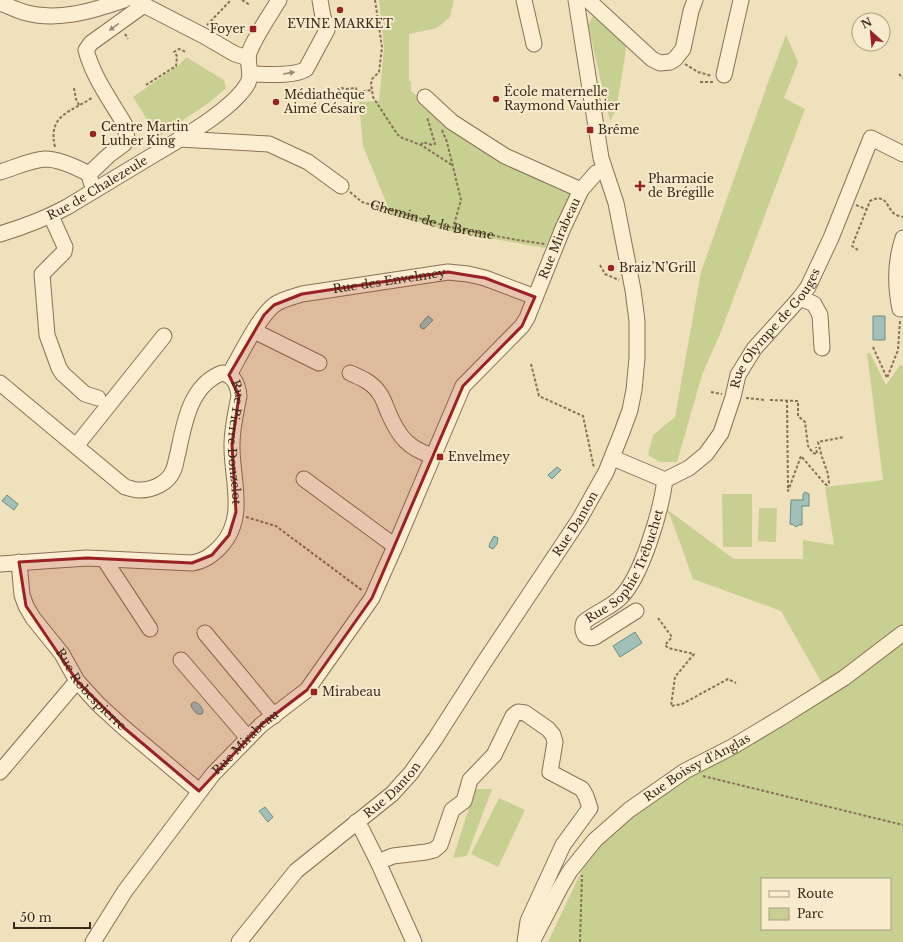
<svg xmlns="http://www.w3.org/2000/svg" width="903" height="942" viewBox="0 0 903 942" font-family="'Libre Baskerville',serif">
<style>
.green{fill:#c7cf91;fill-rule:evenodd}
.water{fill:#a1c1b8;stroke:#688f86}
.lines{fill:none;stroke-linecap:round;stroke-linejoin:round}
.minor-casing{stroke:#897155;stroke-width:17}
.path{stroke:#897155;stroke-width:2;stroke-dasharray:3 2;stroke-linecap:butt}
.minor{stroke:#fbeed1;stroke-width:15}
.oneway{fill:#998c76}
.marked{fill:#9b2223;fill-opacity:0.2;stroke:#9b2223;stroke-width:3;stroke-linejoin:round}
.poi-dot{fill:#9b2223;stroke:#f7ebcd;stroke-width:1.5}
.labels{text-anchor:middle;stroke-width:4;stroke-linejoin:round;paint-order:stroke}
.poi-label{font-size:12px;fill:#37291b;stroke:#f7ebcd;text-anchor:start}
.street-label{font-size:12px;fill:#37291b;stroke:#f7ebcd}
</style>
<rect width="100%" height="100%" fill="#f0e1bd"/>
<path class="green" d="M379 0H454L450 17 437 28 409 34V81H411V91L452 127 572 190 545 248 450 231 391 214 363 146 359 102 379 101 384 47Z
M595 12 626 41 625 57 616 110 610 121 588 25Z
M786 35 798 62 784 98 805 109 720 334 702 375 677 462H660L648 455 653 435 675 417 701 272 766 88Z
M186 57 224 80 226 88 210 102 158 137 133 97 180 64Z
M867 353H870L886 385 900 365 903 366V942H548L589 855 627 817 696 771 827 692 781 611 693 579 671 518 665 508 734 559H803V540L834 545 825 487 883 480ZM762 879H890V929H762Z
M722 494H752V547H723Z
M759 508H777L776 542 758 541Z
M475 789H492L467 856 453 858Z
M499 798 525 810 498 867 471 854Z"/>
<path class="water" d="M428 316 433 320 424 329 421 328 420 325Z
M873 316H885V340H873Z
M557 467 561 470 552 479 548 475Z
M805 492 809 494V506H802V525H799L796 527 794 525 790 524 791 500H803V494Z
M7 495 18 504 14 510 2 501Z
M494 536 498 538 497 544 493 549 489 547 490 543Z
M635 632 642 643 620 657 613 646Z
M194 702C198 702 202 707 203 711L202 714H197L192 708 191 704Z
M265 807 273 817 268 822 259 811Z"/>
<g class="lines">
<defs>
<g id="minor">
<path d="M524 0 534 44"/>
<path d="M588 0 652 59 660 63 670 62 675 59 683 49 691 11 695 0"/>
<path d="M136 1 204 36 235 54 248 58"/>
<path d="M0 3C8 6 15 9 23 12 57 22 93 11 124 0"/>
<path d="M250 74C264 74 294 77 306 69L327 30V26L323 17 320 0"/>
<path d="M724 75 741 0"/>
<path d="M425 97 452 122 505 156 581 190"/>
<path d="M179 139 269 144 308 162 341 186"/>
<path d="M0 172C14 168 30 160 45 159 59 159 76 167 89 174"/>
<path d="M95 190 91 182 89 174 109 155 124 144 127 138 125 125C111 101 93 77 86 50L91 43 144 5"/>
<path d="M51 216 65 247 64 252 42 274 47 335 59 368 63 374 85 394 98 398"/>
<path id="s2" d="M0 234C23 227 45 219 67 207 94 191 122 174 150 157 178 140 232 111 248 83 253 73 246 62 249 53 255 36 270 15 279 0"/>
<path d="M800 298 814 304 820 315 822 348"/>
<path d="M900 309C895 285 895 262 903 238"/>
<path d="M254 331 319 363"/>
<path d="M350 373C362 378 373 383 380 394 384 400 386 407 389 414 399 437 409 449 433 456"/>
<path id="s3" d="M229 375C240 356 258 318 274 305 282 299 293 297 302 294L448 272 468 274 485 278 535 297"/>
<path id="s4" d="M0 383 125 487C130 488 136 491 140 490 153 490 168 483 173 471 176 465 176 459 178 453 184 424 190 385 222 373 234 375 238 385 239 396 236 412 232 428 232 444 231 478 248 518 220 547 211 556 204 561 192 563L87 558 0 564"/>
<path d="M76 446 164 336"/>
<path id="s5" d="M613 458 665 480 689 468 706 454 721 433 733 397 738 375 754 349 800 298 808 287 831 238 871 138 903 154"/>
<path d="M304 479 388 541 396 544"/>
<path d="M104 559 150 629"/>
<path id="s6" d="M19 562 22 595 26 606 33 618 62 654 77 681 98 704 123 727 199 791"/>
<path id="s7" d="M636 611 595 637C584 641 581 630 584 622 595 613 611 607 620 598 642 577 661 510 665 480"/>
<path d="M205 633 274 716"/>
<path d="M181 660 248 738"/>
<path d="M0 772 77 681"/>
<path d="M356 822 362 830 378 862 414 942"/>
<path d="M378 862 393 856 426 852 434 850 440 845 452 810 464 801 470 780 494 755 513 716 518 712 525 713 548 729 553 735 555 742 550 772 582 789 586 796 590 808 563 845 528 921 525 942"/>
<path id="s8" d="M93 942 125 891 213 774 261 725 307 690 372 598 396 544 463 386 522 326 527 318 563 228 581 190 596 173 604 170"/>
<path id="s9" d="M239 942 296 871 392 794 411 773 435 739 483 664 579 520 606 472 622 432 630 410 634 390 637 358V321L633 290 616 203 601 158 576 0"/>
<path id="s10" d="M532 942 560 888 570 871 595 840 629 810 685 771 732 747 782 717 844 678 903 633"/>
</g>
</defs>
<use href="#minor" class="minor-casing"/>
<g class="path">
<path d="M242 0 250 5"/>
<path d="M375 0 382 47 379 72 372 79 371 84 373 97 397 134 400 137 421 145 452 165"/>
<path d="M207 25 231 0"/>
<path d="M125 34 128 39"/>
<path d="M685 64 698 72 712 76"/>
<path d="M899 74 903 78"/>
<path d="M700 82H715"/>
<path d="M146 85 176 66 177 56 174 52 179 49 186 52"/>
<path d="M336 87 346 89 356 88 357 92 372 90"/>
<path d="M74 88 76 99 79 105"/>
<path d="M442 130 447 142 461 200 453 228"/>
<path d="M421 145 423 142 432 145 435 144 427 117"/>
<path d="M55 147C47 114 72 112 93 97"/>
<path id="s1" d="M350 192 362 202 453 228 512 239 545 244"/>
<path d="M856 205 866 209"/>
<path d="M858 250 852 246 870 201C888 192 886 209 896 215 898 216 901 216 903 217"/>
<path d="M600 265 605 274 619 280"/>
<path d="M873 347 887 378 898 350 900 320"/>
<path d="M531 364 539 396 583 416 594 468"/>
<path d="M711 392 722 394"/>
<path d="M746 398 765 400"/>
<path d="M770 400 798 401V416L805 422 808 446 813 453 817 454 816 447"/>
<path d="M787 400 788 491 801 456 825 484 827 485 829 483 828 474 822 457 818 442 844 437"/>
<path d="M246 517 276 526 363 591"/>
<path d="M658 618 672 637 665 645 668 648 694 654 675 677 671 706 682 704 728 679 736 683"/>
<path d="M703 776 903 825"/>
<path d="M580 942 582 875"/>
</g>
<use href="#minor" class="minor"/>
</g>
<defs><path id="oneway-solid" d="M-6-.8H1V-3.2L6.5 0L1 3.2V.8H-6Z"/></defs>
<g class="oneway">
<use href="#oneway-solid" transform="translate(114 27) rotate(144)"/>
<use href="#oneway-solid" transform="translate(289 73) rotate(-9)"/>
</g>
<path class="marked" d="M448 272 485 278 535 297 522 326 463 386 372 598 307 690 261 725 199 791 123 727 77 681 26 606 19 562 87 558 192 563 212 555 229 535 236 512 232 444 239 396 229 375 264 315 274 305 302 294Z"/>
<g class="poi-dot">
<circle cx="340" cy="10" r="4"/>
<rect x="249" y="25" width="8" height="8" rx="2"/>
<circle cx="496" cy="99" r="4"/>
<circle cx="276" cy="102" r="4"/>
<rect x="586" y="126" width="8" height="8" rx="2"/>
<circle cx="93" cy="134" r="4"/>
<path d="M638 180h4v4h4v4h-4v4h-4v-4h-4v-4h4z"/>
<circle cx="611" cy="268" r="4"/>
<rect x="436" y="453" width="8" height="8" rx="2"/>
<rect x="310" y="688" width="8" height="8" rx="2"/>
</g>
<g class="labels">
<g class="poi-label">
<text x="340" y="28" text-anchor="middle">EVINE MARKET</text>
<text x="245" y="33" text-anchor="end">Foyer</text>
<text x="504" y="96">École maternelle<tspan x="504" dy="14">Raymond Vauthier</tspan></text>
<text x="284" y="99">Médiathèque<tspan x="284" dy="14">Aimé Césaire</tspan></text>
<text x="101" y="131">Centre Martin<tspan x="101" dy="14">Luther King</tspan></text>
<text x="598" y="134">Brême</text>
<text x="648" y="183">Pharmacie<tspan x="648" dy="14">de Brégille</tspan></text>
<text x="619" y="272">Braiz’N’Grill</text>
<text x="448" y="461">Envelmey</text>
<text x="322" y="696">Mirabeau</text>
</g>
<g class="street-label">
<text dy="4" stroke="none"><textPath href="#s2" startOffset="108">Rue de Chalezeule</textPath></text>
<text dy="4" stroke="none"><textPath href="#s1" startOffset="88">Chemin de la Breme</textPath></text>
<text dy="4" stroke="none"><textPath href="#s8" startOffset="856">Rue Mirabeau</textPath></text>
<text dy="4" stroke="none"><textPath href="#s3" startOffset="202">Rue des Envelmey</textPath></text>
<text dy="4" stroke="none"><textPath href="#s5" startOffset="251">Rue Olympe de Gouges</textPath></text>
<text dy="4" stroke="none"><textPath href="#s4" startOffset="410">Rue Pierre Donzelot</textPath></text>
<text dy="4" stroke="none"><textPath href="#s9" startOffset="541">Rue Danton</textPath></text>
<text dy="4" stroke="none"><textPath href="#s7" startOffset="145">Rue Sophie Trébuchet</textPath></text>
<text dy="4" stroke="none"><textPath href="#s6" startOffset="151">Rue Robespierre</textPath></text>
<text dy="4" stroke="none"><textPath href="#s8" startOffset="252">Rue Mirabeau</textPath></text>
<text dy="4" stroke="none"><textPath href="#s10" startOffset="246">Rue Boissy d'Anglas</textPath></text>
<text dy="4" stroke="none"><textPath href="#s9" startOffset="217">Rue Danton</textPath></text>
</g>
</g>
<rect x="761" y="878" width="130" height="52" fill="#f7ebcd" stroke="#aa9d86"/>
<rect x="769" y="891" width="20" height="6" fill="#fbeed1" stroke="#aa9d86"/>
<text x="797" y="898" font-size="12" fill="#37291b">Route</text>
<rect x="769" y="908" width="20" height="12" fill="#c7cf91" stroke="#aa9d86"/>
<text x="797" y="918" font-size="12" fill="#37291b">Parc</text>
<g transform="translate(871 32) rotate(333)"><circle r="19" fill="#f7ebcd" stroke="#aa9d86"/>
<path d="M0-3L7 15L0 10L-7 15Z" fill="#9b2223"/>
<text y="-6" font-size="11" font-weight="bold" text-anchor="middle" fill="#37291b">N</text>
</g>
<path d="M14 922v6h76v-6" fill="none" stroke="#37291b" stroke-width="2"/>
<text x="20" y="922" font-size="12" fill="#37291b" stroke="#f7ebcd" stroke-width="3" paint-order="stroke">50 m</text>
</svg>
